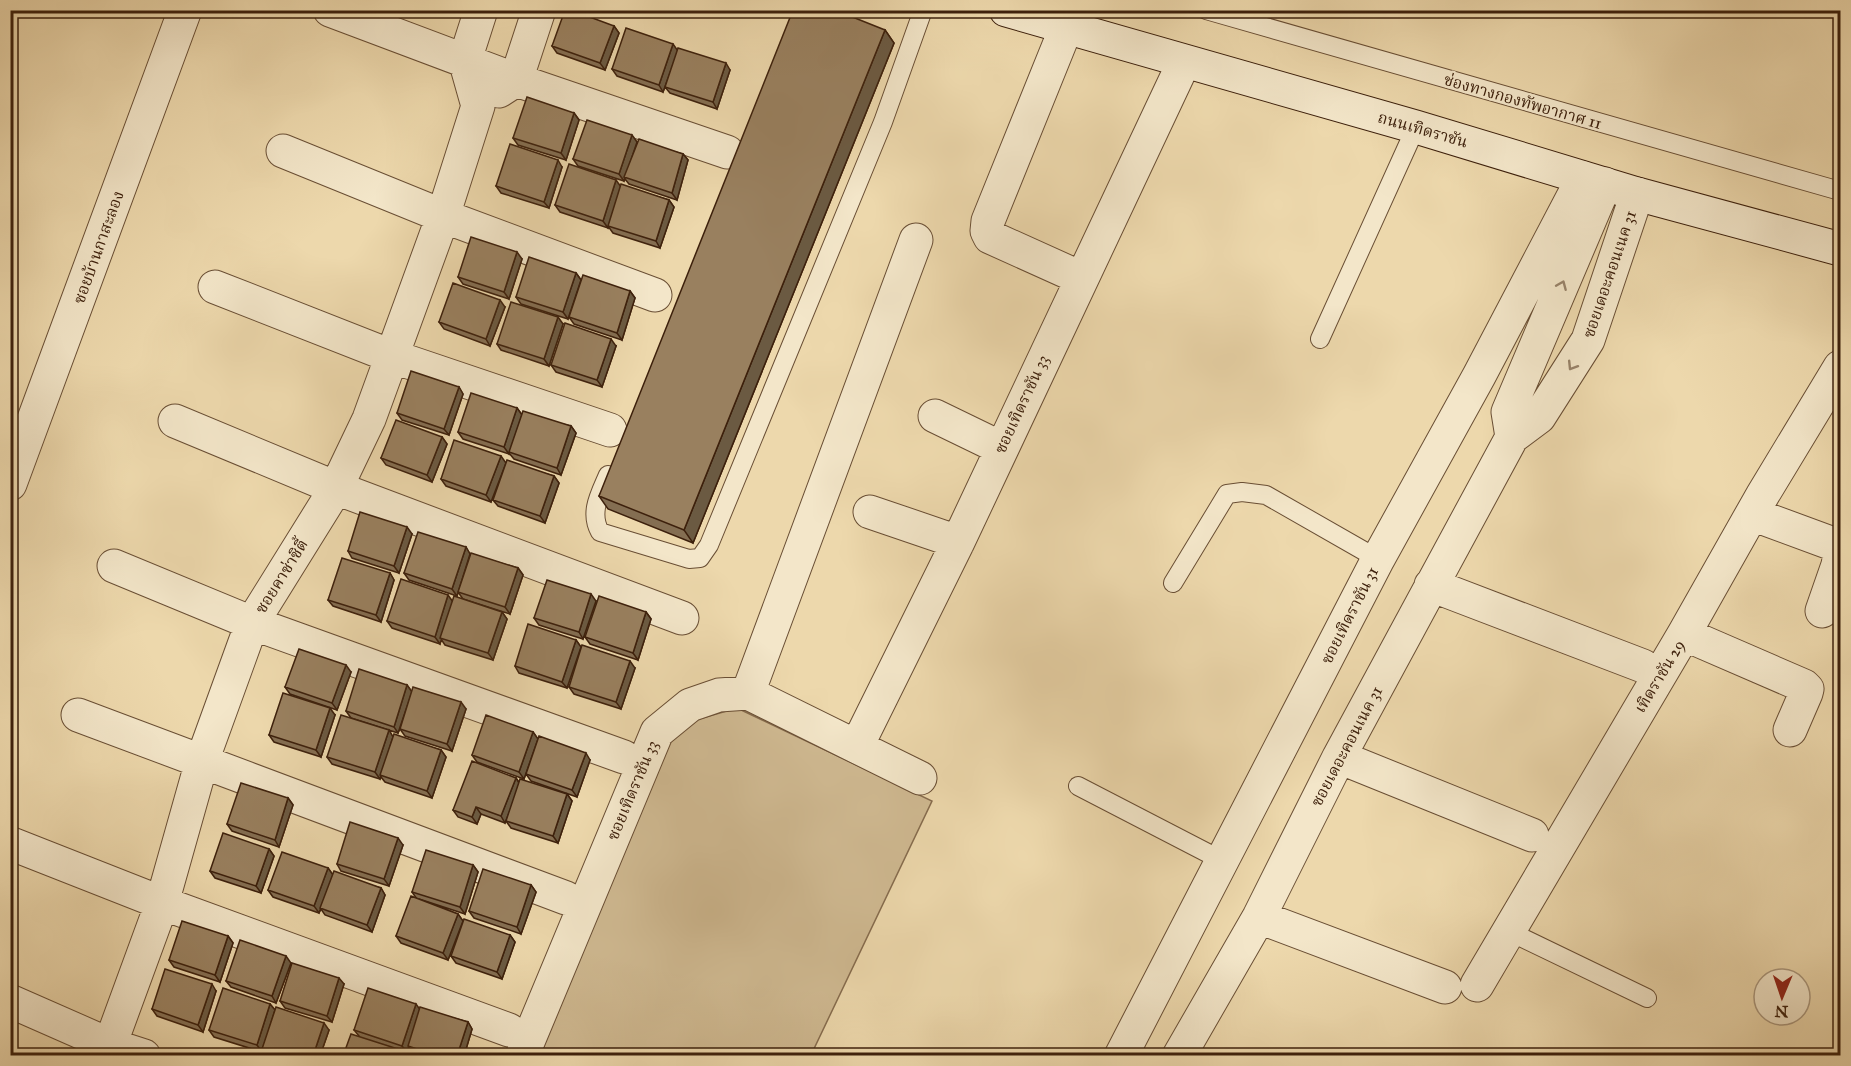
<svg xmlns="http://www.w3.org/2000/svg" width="1851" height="1066" viewBox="0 0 1851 1066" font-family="'IM FELL Great Primer','Noto Serif Thai',serif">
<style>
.green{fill:#cfb991;stroke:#866c4e;stroke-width:1.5}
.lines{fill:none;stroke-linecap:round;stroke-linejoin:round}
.lane-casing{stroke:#694e34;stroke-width:20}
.street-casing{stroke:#694e34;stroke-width:35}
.secondary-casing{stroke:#3d200c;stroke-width:35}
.lane{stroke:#f3e6c9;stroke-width:18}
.street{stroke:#f3e6c9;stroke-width:33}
.secondary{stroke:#f3e6c9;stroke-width:33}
.wall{fill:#846e52;stroke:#3d200c;stroke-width:1.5}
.shaded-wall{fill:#6b5a42;stroke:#3d200c;stroke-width:1.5}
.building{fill:#99805f;stroke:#3d200c;stroke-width:1.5}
.oneway{stroke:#98836a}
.labels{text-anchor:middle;stroke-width:4.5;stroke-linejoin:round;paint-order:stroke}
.street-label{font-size:16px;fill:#3d200c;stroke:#f3e6c9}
</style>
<rect width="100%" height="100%" fill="#edd8ac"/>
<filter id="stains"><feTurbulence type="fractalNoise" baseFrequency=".00333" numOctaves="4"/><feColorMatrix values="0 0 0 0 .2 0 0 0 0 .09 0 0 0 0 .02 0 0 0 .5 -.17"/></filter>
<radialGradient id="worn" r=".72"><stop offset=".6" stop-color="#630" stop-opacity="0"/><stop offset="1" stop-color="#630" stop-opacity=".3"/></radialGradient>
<path class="green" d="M737 708 932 801 811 1055 535 1056 668 741 699 719Z"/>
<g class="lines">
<defs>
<path id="lane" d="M1206 10 1840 191
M1320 339 1416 127
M608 475C600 494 589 512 600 532L689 559 700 558 709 545 883 122 923 10
M1173 583 1227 494 1242 492 1266 495 1378 559
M1078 786 1223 861
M1508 931 1647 998"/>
<path id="street" d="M330 10 516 80 727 152
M1066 28 988 221 987 231 990 237 1081 278
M499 91 516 80 539 10
M283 151 443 216 655 295
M215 287 391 356 610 430
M935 416 1001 448
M175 421 336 488 682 618
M1512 437 1508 412 1605 184
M10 484 185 10
M870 512 958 542
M1752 514 1836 545 1840 552 1838 565 1822 611
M114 566 252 623 624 757
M1431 585 1643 666
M1684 634 1804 686 1807 689 1806 693 1790 730
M748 693 916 240
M78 715 566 898
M857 746 958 542 1184 62
M1339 757 1532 835
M12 844 162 903 509 1030
M1259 917 1445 987
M1477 985 1684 634 1762 496 1840 367
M10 1001 110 1045 144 1056
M105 1056 110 1045 162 903 202 761 252 623 336 488 369 419 443 216 478 106 465 60 481 10
M522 1056 657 732 690 705 719 695 748 693 920 778
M1121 1056 1378 559 1479 376 1583 178
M1179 1056 1259 917 1339 757 1512 437 1539 417 1588 340 1637 194"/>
<path id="secondary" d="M1006 10 1416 127 1637 194 1840 249"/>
</defs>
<use href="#lane" class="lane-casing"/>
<use href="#street" class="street-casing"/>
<use href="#secondary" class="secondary-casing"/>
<use href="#lane" class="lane"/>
<use href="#street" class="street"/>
<use href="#secondary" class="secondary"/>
</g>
<path class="wall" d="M614 26 619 33 605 70 557 53 552 46Z
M885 30 894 43 693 543 608 509 599 496Z
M677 51 730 70 717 109 670 93 665 87 663 92 617 76 612 69Z
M574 113 579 120 566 160 518 145 513 138Z
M637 142 683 154 688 160 677 200 629 184 625 179 624 181 578 166 573 159Z
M562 167 549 208 501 193 496 186Z
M621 186 669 200 674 207 660 248 613 233 608 226V228L560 212 555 205Z
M522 259 509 299 463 284 458 277Z
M576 273 581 280 568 319 521 304 516 297Z
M630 291 635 298 622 340 574 324 569 317Z
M505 307 490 346 444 329 439 322Z
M563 324 549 366 501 350 497 344Z
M616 346 602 387 556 372 551 365Z
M459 387 463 394 449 435 402 420 397 413Z
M517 408 522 415 571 426 576 433 561 475 514 459 509 453V454L463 439 458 432Z
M442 437 447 444 432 482 386 465 381 458Z
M506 463 554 476 559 483 545 523 498 506 493 500 504 466 491 502 446 486 441 479Z
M412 534 399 573 352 558 348 551Z
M466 547 470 554 518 568 523 575 510 614 463 599 458 592 457 596 409 580 404 573Z
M390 573 394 580 381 622 333 606 328 600Z
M453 601 502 612 507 619 493 660 445 645 441 639 440 644 392 628 387 621Z
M596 601 583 639 539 625 534 618Z
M646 612 651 619 638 660 590 644 585 637Z
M576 640 581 647 567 688 519 673 515 666Z
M635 668 621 709 574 694 569 687Z
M351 672 337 710 290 694 285 687Z
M407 685 412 692 466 709 452 751 405 736 400 729 398 733 351 718 346 711Z
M335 715 321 757 274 742 269 735Z
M389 730 393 737 441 750 446 757 432 798 385 782 381 777 380 779 332 764 327 757Z
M533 732 538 739 524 779 477 762 472 755Z
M590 760 577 797 531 781 526 774Z
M516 778 519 782 567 794 572 801 558 843 511 828 506 821 505 823 481 814 477 824 458 817 453 810Z
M288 798 293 805 279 847 232 831 227 824Z
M403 845 389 886 341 871 337 864Z
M269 849 274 856 261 893 215 878 210 871Z
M473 865 478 872 465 914 419 899 458 914 463 921 448 960 401 943 396 936 417 899 412 892Z
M328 868 333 875 381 888 385 895 372 932 325 915 321 909 319 913 273 897 268 890Z
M531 885 536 892 521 934 474 918 469 911Z
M510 935 515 942 502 979 456 963 451 956Z
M228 936 233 943 220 982 174 967 169 960Z
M291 963 276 1003 231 987 226 981Z
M344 984 332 1022 285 1008 280 1001Z
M216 991 203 1032 157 1016 152 1009Z
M270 1004 275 1010 329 1030 320 1056H267L263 1049 262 1052 214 1037 209 1030Z
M420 1009 468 1022 472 1029 464 1056H421L413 1053 409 1047 407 1052 399 1050 402 1055 343 1056 359 1036 354 1030Z"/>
<path class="shaded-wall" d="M614 26 619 33 605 70 600 63Z
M885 30 894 43 693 543 684 530Z
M673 44 678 51 663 92 659 85Z
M726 63 730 70 717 109 713 102Z
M574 113 579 120 566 160 561 153Z
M632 135 637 142 624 181 619 174Z
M683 154 688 160 677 200 672 193Z
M558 160 562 167 549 208 544 202Z
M616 180 621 187 608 228 603 221Z
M669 200 674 207 660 248 656 241Z
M517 252 522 259 509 299 504 292Z
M576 273 581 280 568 319 563 312Z
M630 291 635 298 622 340 617 333Z
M500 300 505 307 490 346 486 339Z
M558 317 563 324 549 366 544 359Z
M611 339 616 346 602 387 597 380Z
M459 387 463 394 449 435 444 429Z
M517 408 522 415 509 454 504 447Z
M571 426 576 433 561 475 557 468Z
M442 437 447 444 432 482 427 475Z
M501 456 506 463 491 502 486 495Z
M554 476 559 483 545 523 540 516Z
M407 527 412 534 399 573 394 566Z
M466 547 470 554 457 596 452 589Z
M518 568 523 575 510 614 505 607Z
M390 573 394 580 381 622 376 615Z
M591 594 596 601 583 639 579 632Z
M448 595 453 602 440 644 435 637Z
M502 612 507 619 493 660 488 653Z
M646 612 651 619 638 660 633 653Z
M576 640 581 647 567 688 562 682Z
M630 661 635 668 621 709 616 702Z
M346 665 351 672 337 710 332 703Z
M407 685 412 692 398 733 394 727Z
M461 702 466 709 452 751 447 744Z
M330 708 335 715 321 757 316 750Z
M389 730 393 737 380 779 375 772Z
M533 732 538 739 524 779 519 772Z
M441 750 446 757 432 798 427 791Z
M586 753 590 760 577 797 572 790Z
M516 778 520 785 505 823 501 816Z
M567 794 572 801 558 843 553 836Z
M288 798 293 805 279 847 275 840Z
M476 807 481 814 477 824 472 817Z
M398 838 403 845 389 886 384 879Z
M269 849 274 856 261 893 256 886Z
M473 865 478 872 465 914 460 907Z
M328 868 333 875 319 913 314 906Z
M531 885 536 892 521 934 517 927Z
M381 888 385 895 372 932 367 925Z
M458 914 463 921 448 960 443 953Z
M510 935 515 942 502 979 497 972Z
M228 936 233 943 220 982 215 975Z
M286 956 291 963 276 1003 272 996Z
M339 978 344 984 332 1022 327 1016Z
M212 984 216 991 203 1032 198 1025Z
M270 1004 275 1010 262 1052 257 1045Z
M416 1004 421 1011 407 1052 402 1046Z
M468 1022 472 1029 464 1056H457Z
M324 1023 329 1030 320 1056H313Z
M398 1049 403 1056H396Z"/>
<path class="building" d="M565 10H571L614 26 600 63 552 46Z
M793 10H835L885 30 684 530 599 496Z
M626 28 673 44 659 85 612 69Z
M678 48 726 63 713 102 665 87Z
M527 97 574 113 561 153 513 138Z
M587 120 632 135 619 174 573 159Z
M639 139 683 154 672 193 624 177Z
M510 144 558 160 544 202 496 186Z
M569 164 616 180 603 221 555 205Z
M621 184 669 200 656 241 608 226Z
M471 237 517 252 504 292 458 277Z
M529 257 576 273 563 312 516 297Z
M583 275 630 291 617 333 569 317Z
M453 283 500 300 486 339 439 322Z
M511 302 558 317 544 359 497 344Z
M565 323 611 339 597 380 551 365Z
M411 371 459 387 444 429 397 413Z
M471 393 517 408 504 447 458 432Z
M523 411 571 426 557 468 509 452Z
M396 420 442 437 427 475 381 458Z
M454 440 501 456 486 495 441 479Z
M507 460 554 476 540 516 493 500Z
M360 512 407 527 394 566 348 551Z
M418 532 466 547 452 589 404 573Z
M471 553 518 568 505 607 458 592Z
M342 558 390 573 376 615 328 600Z
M401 579 448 595 435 637 387 621Z
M547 580 591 594 579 632 534 618Z
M454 596 502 612 488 653 440 638Z
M599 596 646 612 633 653 585 637Z
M528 624 576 640 562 682 515 666Z
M582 645 630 661 616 702 569 687Z
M299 649 346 665 332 703 285 687Z
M359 669 407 685 394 727 346 711Z
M413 687 461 702 447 744 400 729Z
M283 693 330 708 316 750 269 735Z
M341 715 389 730 375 772 327 757Z
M486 715 533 732 519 772 472 755Z
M394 734 441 750 427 791 380 775Z
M539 736 586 753 572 790 526 774Z
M472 761 516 778 501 816 476 807 472 817 453 810Z
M520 779 567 794 553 836 506 821Z
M241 783 288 798 275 840 227 824Z
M350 822 398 838 384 879 337 864Z
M223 833 269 849 256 886 210 871Z
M426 850 473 865 460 907 412 892Z
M282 852 328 868 314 906 268 890Z
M483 869 531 885 517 927 469 911Z
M334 871 381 888 367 925 320 908Z
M411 896 458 914 443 953 396 936Z
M464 919 510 935 497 972 451 956Z
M182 921 228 936 215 975 169 960Z
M240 940 286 956 272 996 226 981Z
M292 963 339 978 327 1016 280 1001Z
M165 969 212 984 198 1025 152 1009Z
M223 988 270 1004 257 1045 209 1030Z
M368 988 416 1004 402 1046 354 1030Z
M276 1007 324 1023 313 1056H283L262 1049Z
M420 1007 468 1022 457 1056H438L408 1046Z
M351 1034 398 1049 396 1056H343Z
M403 1053 412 1056H402Z"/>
<defs><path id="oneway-chevron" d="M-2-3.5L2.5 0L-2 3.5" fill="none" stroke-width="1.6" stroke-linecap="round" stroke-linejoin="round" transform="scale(1.5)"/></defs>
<g class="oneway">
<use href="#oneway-chevron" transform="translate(1562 285) rotate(-67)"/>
<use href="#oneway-chevron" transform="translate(1572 366) rotate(122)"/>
</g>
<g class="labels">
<g class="street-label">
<text transform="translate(1523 101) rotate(16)" y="6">ช่องทางกองทัพอากาศ 11</text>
<text transform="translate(1423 129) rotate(16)" y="6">ถนนเทิดราชัน</text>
<text transform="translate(98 247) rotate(-70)" y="6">ซอยบ้านกาสะลอง</text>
<text transform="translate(1609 274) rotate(-71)" y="6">ซอยเดอะคอนเนค 31</text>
<text transform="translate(1021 404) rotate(-65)" y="6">ซอยเทิดราชัน 33</text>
<text transform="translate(281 576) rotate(-58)" y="6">ซอยคาซ่าซิตี้</text>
<text transform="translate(1349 615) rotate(-63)" y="6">ซอยเทิดราชัน 31</text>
<text transform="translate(1659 676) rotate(-59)" y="6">เทิดราชัน 29</text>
<text transform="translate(1346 746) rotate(-62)" y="6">ซอยเดอะคอนเนค 31</text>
<text transform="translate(632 790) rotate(-67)" y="6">ซอยเทิดราชัน 33</text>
</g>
</g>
<rect width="1851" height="1066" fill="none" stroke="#edd8ac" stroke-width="36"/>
<rect x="12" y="12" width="1827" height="1042" fill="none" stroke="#3d200c" stroke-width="3"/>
<rect x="18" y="18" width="1815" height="1030" fill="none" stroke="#3d200c" stroke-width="1.5"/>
<g transform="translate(1782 997) rotate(182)"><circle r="28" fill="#f3e6c9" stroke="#aa977d" stroke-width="1.5"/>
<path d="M0-4.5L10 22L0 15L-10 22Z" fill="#8f2418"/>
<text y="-9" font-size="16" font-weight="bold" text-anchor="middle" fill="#3d200c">N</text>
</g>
<rect width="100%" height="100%" filter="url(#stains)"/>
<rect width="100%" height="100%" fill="url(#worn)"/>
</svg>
